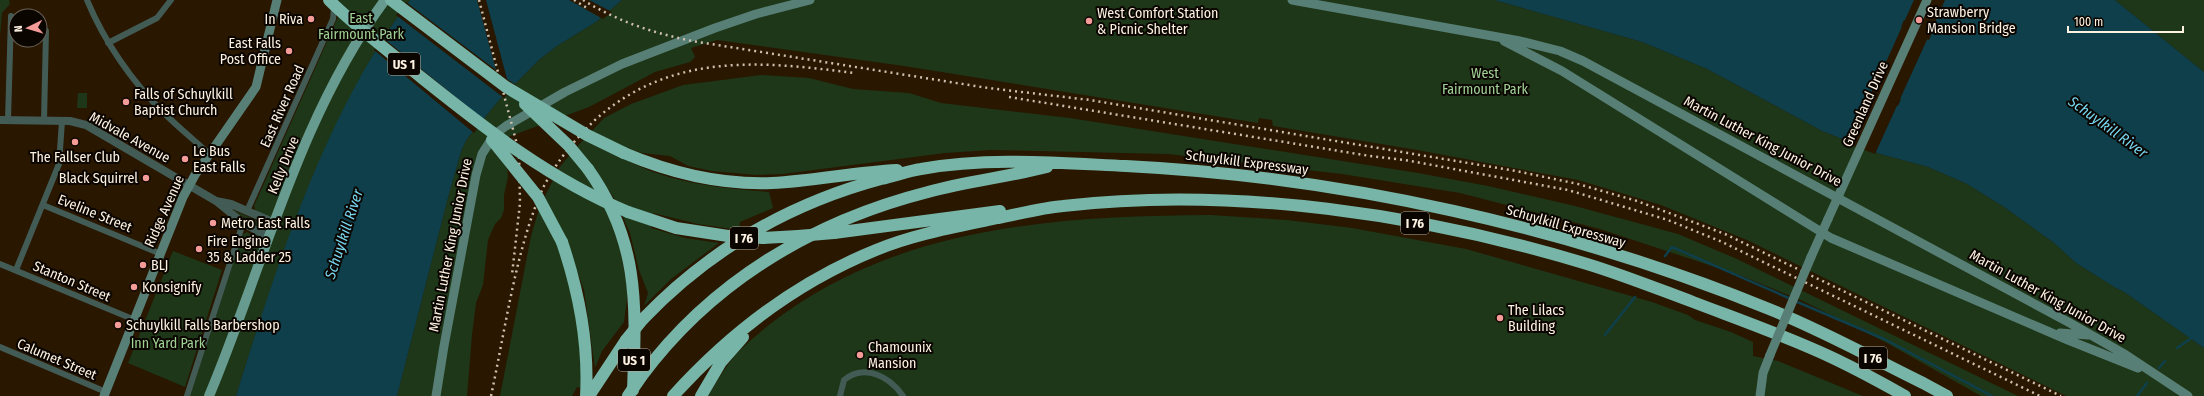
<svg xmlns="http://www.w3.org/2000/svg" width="2204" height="396" viewBox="0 0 2204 396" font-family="'Fira Sans Condensed',sans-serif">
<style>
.green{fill:#1e3718}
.water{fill:#0e3f4b;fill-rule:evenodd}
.pier{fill:#291700;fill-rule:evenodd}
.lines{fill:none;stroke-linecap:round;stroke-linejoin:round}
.stream{stroke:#0e3f4b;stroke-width:2.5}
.minor{stroke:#435b55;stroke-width:6}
.tertiary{stroke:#435b55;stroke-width:8}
.secondary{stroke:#587f76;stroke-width:9}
.primary{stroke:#689b90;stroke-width:10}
.motorway{stroke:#76b5a7;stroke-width:12}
.rail{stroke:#cec0af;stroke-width:2.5;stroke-dasharray:2 4;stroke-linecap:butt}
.secondary-bridge{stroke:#587f76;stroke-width:9}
.motorway-bridge{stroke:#76b5a7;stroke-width:12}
.poi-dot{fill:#f59b98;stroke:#0b0500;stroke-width:1.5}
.labels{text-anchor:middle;stroke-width:4;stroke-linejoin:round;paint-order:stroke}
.shield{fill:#0b0500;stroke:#b5ab9e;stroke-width:1}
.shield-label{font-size:13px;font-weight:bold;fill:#fef2e2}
.poi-label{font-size:14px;fill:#fef2e2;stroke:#0b0500;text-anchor:start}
.park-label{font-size:14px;fill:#a0d296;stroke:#0b0500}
.street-label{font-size:14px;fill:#fef2e2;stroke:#0b0500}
.water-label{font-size:15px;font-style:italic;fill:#77d7f0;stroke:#0b0500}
</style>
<rect width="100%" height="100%" fill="#291700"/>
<path class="green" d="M0 0H9L10 4 2 13 0 36Z
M334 0H410C367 57 337 121 310 187 282 256 258 325 236 396H190L242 235 247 232 253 236 257 226 231 209 260 222 261 215 256 212 254 206 342 8Z
M622 0H1494L1642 42 1707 69 1822 131 1880 154 1928 167 1967 184 2004 207 2054 243 2076 263 2114 287 2124 292 2204 348V396H2066L1747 240 1661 205 1578 180 1417 150 1273 126 1272 120 1259 118 1258 123 904 66 717 40 691 48 695 57 690 62 655 72 589 107 505 138 508 177 504 195V210L501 218 495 224 488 240 483 285 476 303 472 335 467 396H397L450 190 462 149 467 139 500 99 539 60 557 46 596 22Z
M2115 0H2204V72Z
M761 75 809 78 853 89 909 93 941 103 1070 118 1418 173 1488 186 1575 206 1678 234 1737 259 2018 396H1981L1887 343 1803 301 1742 276 1600 229 1460 193 1342 174 1168 154 991 150 945 153 783 174 756 175 712 171 688 166 670 156 642 153 625 147 621 157C666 183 719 188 769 192L773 208 740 222 739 230 698 224 653 213 651 228 685 238 719 243 671 279 644 306 648 293 639 270 630 233 616 201 597 173 607 211 619 244 628 291 624 322 602 351 595 368 584 290 571 254 580 320 582 388 577 387 572 396H500L531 236 540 206 559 168 573 151 604 118 631 104 683 85Z
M78 93H87V108H77Z
M1211 215 1287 220 1352 228 1466 249 1652 302 1688 315 1695 320 1731 332 1753 342V356L1778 361 1863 396H708C717 381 727 364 739 351 868 228 1043 216 1211 215Z
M173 251 222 270 185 387 128 363Z"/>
<path class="water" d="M410 0H622L596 22 557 46 539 60 500 99 467 139 462 149 450 190 397 396H236C277 264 326 111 410 0Z
M1494 0H2115L2204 72V348L2124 292 2114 287 2076 263 2054 243 2004 207 1967 184 1928 167 1880 154 1822 131 1707 69 1642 42ZM1904 20 1932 33 1929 40 1901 27ZM1874 86 1901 99 1898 106 1871 93Z"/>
<path class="pier" d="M477 0H486L507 79 516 85 504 98 396 15 406 2 496 70Z
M569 0H589L612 12 603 19Z
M1914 0H1945L1875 154 1849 144ZM1905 23 1929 34 1928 37 1904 26ZM1875 89 1899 100 1897 104 1873 92Z
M382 37 484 120 474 133 374 50Z"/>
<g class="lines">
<path class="stream" d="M1665 256 1672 247 1791 299
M1795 301 1884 339 1992 396
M1605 335 1635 297
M2177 348 2193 337
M2159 368 2165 361
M2137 396 2147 383"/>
<path class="minor" d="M87 0C104 41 132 82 164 113 178 127 194 140 209 154
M108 43 157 18 171 0
M8 120 11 16
M44 121 46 31
M43 205 161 254
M247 211 333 19 334 8
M0 264 135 320
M16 270 59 164 62 121
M0 347 106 392
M187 396 243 223
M840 396 844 380C865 363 890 377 903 396"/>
<path class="tertiary" d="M0 120 70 121 86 125 216 201 243 223 269 237
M216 201 231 204 275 223"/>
<path class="secondary" d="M1292 0 1520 41 1560 51 1583 61 2070 323 2126 355 2188 396
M1504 41 1562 71 1831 238 2068 340 2138 368
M1811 257 1828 219
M2060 333 2089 335
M104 396 183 197 195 175 256 87 277 0
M436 396 444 346 476 175 482 154 494 135 506 126 565 92 622 64 715 28 756 14 810 0
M1760 396 1763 373 1770 355"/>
<path class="primary" d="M209 396C264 265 299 116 385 0"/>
<path class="motorway" d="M624 153C671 173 721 185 772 183 814 181 855 172 897 170
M588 169C640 242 636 305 633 390
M628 212 676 228 728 236
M834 233 1000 211
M763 238 798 236
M562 242C579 292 589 343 586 396
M643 319C710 249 788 204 881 179 895 176 908 171 921 169 988 157 1058 163 1126 166 1343 177 1568 227 1769 309 1822 330 1872 358 1923 383L1947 396
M641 377C712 281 814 221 928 192 967 181 1008 177 1047 167
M589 396 626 340
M673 396C730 333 797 282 876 250 915 234 956 227 998 218 1019 214 1041 208 1063 206 1234 186 1422 214 1587 264 1623 275 1658 289 1693 302 1740 320 1789 337 1835 359 1858 370 1882 383 1905 396
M701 396 721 362 743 337"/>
<path class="rail" d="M479 0 519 152 520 203 512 275
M574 0 587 8
M583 0C617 21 653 33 692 41L988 88 1090 100 1516 171 1578 184 1637 201 1725 234 2061 396
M1009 97 1370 156 1405 160 1568 190 1668 220 1720 241 2040 396
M491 396C505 331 516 248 543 188 556 162 575 139 596 119 672 52 761 61 854 73"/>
<path class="secondary-bridge" d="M1828 219 1927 0
M1770 355 1811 257"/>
<path class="motorway-bridge" d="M329 0C357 28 391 53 422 78 487 130 551 180 628 212
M391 0 506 87 587 135 624 153
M525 104 569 146 588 169
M492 140 538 197 562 242
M728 236 763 238
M798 236 834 233
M626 340 643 319
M628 396 641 377"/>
</g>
<g class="poi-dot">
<circle cx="311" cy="19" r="4"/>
<circle cx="1919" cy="20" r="4"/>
<circle cx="1089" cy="21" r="4"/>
<circle cx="289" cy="51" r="4"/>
<circle cx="126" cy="102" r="4"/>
<circle cx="75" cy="142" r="4"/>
<circle cx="185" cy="159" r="4"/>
<circle cx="146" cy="178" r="4"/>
<circle cx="213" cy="223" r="4"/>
<circle cx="199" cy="249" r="4"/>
<circle cx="143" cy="265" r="4"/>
<circle cx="134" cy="287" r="4"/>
<circle cx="1500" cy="318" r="4"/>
<circle cx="118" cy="325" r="4"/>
<circle cx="860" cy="355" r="4"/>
</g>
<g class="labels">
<g class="shield">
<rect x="388" y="53" width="32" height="22" rx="3"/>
<rect x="1401" y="212" width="28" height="22" rx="3"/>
<rect x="730" y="227" width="28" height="22" rx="3"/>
<rect x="1859" y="347" width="28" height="22" rx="3"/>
<rect x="618" y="349" width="32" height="22" rx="3"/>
</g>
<g class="shield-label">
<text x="404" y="69">US 1</text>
<text x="1415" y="228">I 76</text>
<text x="744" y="243">I 76</text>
<text x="1873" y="363">I 76</text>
<text x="634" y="365">US 1</text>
</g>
<g class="poi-label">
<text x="1927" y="17">Strawberry<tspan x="1927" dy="16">Mansion Bridge</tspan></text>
<text x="1097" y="18">West Comfort Station<tspan x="1097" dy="16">&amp; Picnic Shelter</tspan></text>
<text x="303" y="24" text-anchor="end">In Riva</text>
<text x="281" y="48" text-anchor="end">East Falls<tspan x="281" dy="16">Post Office</tspan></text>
<text x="134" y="99">Falls of Schuylkill<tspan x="134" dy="16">Baptist Church</tspan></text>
<text x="193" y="156">Le Bus<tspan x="193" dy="16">East Falls</tspan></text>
<text x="75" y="162" text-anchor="middle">The Fallser Club</text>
<text x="138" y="183" text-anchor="end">Black Squirrel</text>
<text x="221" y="228">Metro East Falls</text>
<text x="207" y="246">Fire Engine<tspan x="207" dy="16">35 &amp; Ladder 25</tspan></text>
<text x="151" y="270">BLJ</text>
<text x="142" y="292">Konsignify</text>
<text x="1508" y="315">The Lilacs<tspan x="1508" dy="16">Building</tspan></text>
<text x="126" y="330">Schuylkill Falls Barbershop</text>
<text x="868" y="352">Chamounix<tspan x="868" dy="16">Mansion</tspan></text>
</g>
<g class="park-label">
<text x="361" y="23">East<tspan x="361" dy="16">Fairmount Park</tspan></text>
<text x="1485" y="78">West<tspan x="1485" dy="16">Fairmount Park</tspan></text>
<text x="168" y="348">Inn Yard Park</text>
</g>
<g class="street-label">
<text transform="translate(1865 104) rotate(-66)" y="5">Greenland Drive</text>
<text transform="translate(282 106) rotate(-66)" y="5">East River Road</text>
<text transform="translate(130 137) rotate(29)" y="5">Midvale Avenue</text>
<text transform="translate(1763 141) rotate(28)" y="5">Martin Luther King Junior Drive</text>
<text transform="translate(1247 162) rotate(7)" y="5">Schuylkill Expressway</text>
<text transform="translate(283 165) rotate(-68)" y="5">Kelly Drive</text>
<text transform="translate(164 211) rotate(-66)" y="5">Ridge Avenue</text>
<text transform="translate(95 213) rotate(22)" y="5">Eveline Street</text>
<text transform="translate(1566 226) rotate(16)" y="5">Schuylkill Expressway</text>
<text transform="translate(450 245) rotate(-79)" y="5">Martin Luther King Junior Drive</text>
<text transform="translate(72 281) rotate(23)" y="5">Stanton Street</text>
<text transform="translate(2048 296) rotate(29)" y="5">Martin Luther King Junior Drive</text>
<text transform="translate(57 359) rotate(23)" y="5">Calumet Street</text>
</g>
<g class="water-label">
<text transform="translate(2108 127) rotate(36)" y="5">Schuylkill River</text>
<text transform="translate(344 234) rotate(-72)" y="5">Schuylkill River</text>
</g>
</g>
<g transform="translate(28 28) rotate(265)"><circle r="19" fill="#0b0500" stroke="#6c645a"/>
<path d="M0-3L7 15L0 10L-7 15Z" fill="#f59b98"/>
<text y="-6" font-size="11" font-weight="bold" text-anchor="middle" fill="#fef2e2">N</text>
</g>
<path d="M2068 26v6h115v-6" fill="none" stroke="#fef2e2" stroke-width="2"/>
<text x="2074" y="26" font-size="12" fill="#fef2e2" stroke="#0b0500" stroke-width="3" paint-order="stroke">100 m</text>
</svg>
